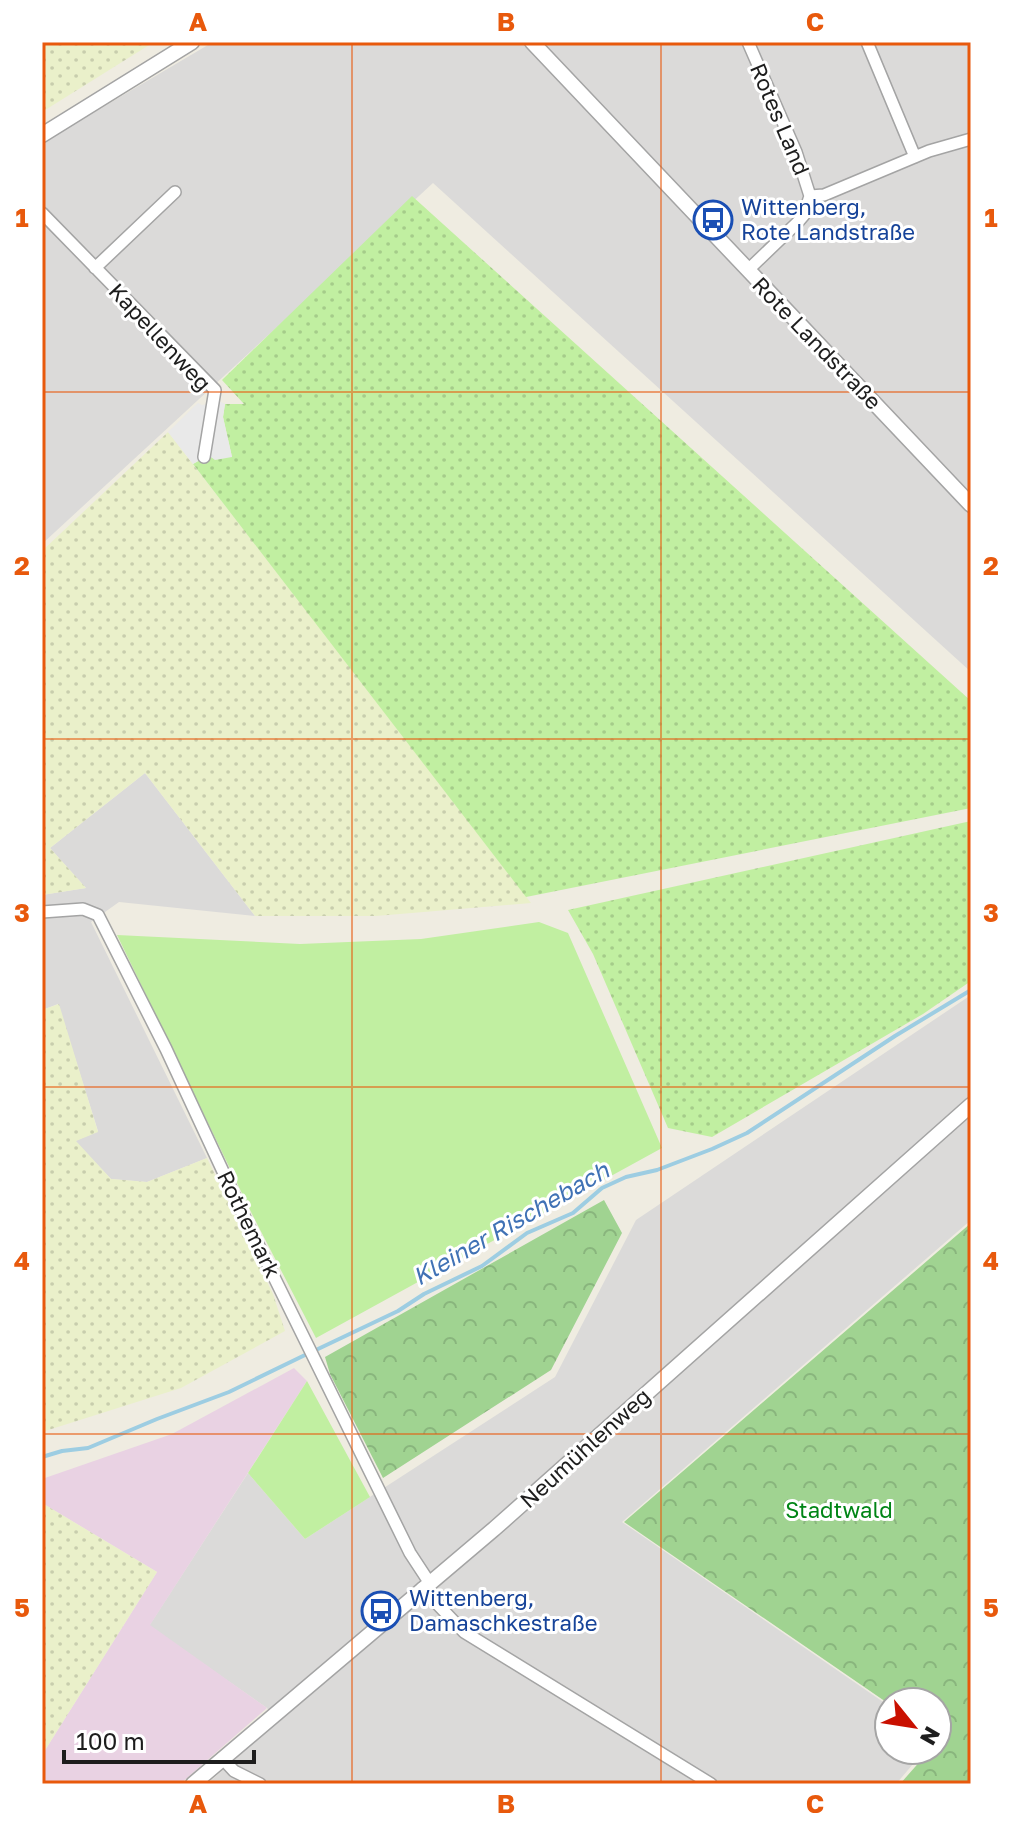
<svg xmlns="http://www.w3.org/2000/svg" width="1013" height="1826" viewBox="0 0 1013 1826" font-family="'Golos Text',sans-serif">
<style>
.residential{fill:#dbdad9}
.industrial{fill:#e9d2e3}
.farmland{fill:url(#farmland-dots)}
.grass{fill:#c1efa1}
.forest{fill:url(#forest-crowns)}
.garden{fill:url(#garden-dots)}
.parking{fill:#e9e9e9}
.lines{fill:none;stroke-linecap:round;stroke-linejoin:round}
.stream{stroke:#9dcde2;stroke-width:4}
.minor-casing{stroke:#a4a4a4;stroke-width:14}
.tertiary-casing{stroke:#a4a4a4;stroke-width:17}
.minor{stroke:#fff;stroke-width:11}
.tertiary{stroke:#fff;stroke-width:14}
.grid{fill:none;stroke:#e8590c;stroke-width:2;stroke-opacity:0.55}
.labels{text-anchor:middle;stroke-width:6;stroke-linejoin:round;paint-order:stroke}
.street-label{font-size:22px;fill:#1d1d1d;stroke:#fff}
.transit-label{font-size:22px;fill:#164399;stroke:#fff;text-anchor:start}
.park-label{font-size:22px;fill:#008516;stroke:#fff}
.water-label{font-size:24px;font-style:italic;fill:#4072b5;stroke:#fff}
.neatline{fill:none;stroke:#e8590c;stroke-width:3}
.grid-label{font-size:26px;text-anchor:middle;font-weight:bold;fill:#e8590c}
</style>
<defs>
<pattern id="farmland-dots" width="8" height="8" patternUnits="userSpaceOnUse" patternTransform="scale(2)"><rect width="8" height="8" fill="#eaf0ca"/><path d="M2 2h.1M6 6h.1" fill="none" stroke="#c8cdad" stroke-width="1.8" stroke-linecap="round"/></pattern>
<pattern id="forest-crowns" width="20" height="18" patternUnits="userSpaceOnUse" patternTransform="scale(2)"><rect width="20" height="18" fill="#a0d391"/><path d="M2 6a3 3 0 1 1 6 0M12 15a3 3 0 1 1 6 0" fill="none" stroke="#89b57d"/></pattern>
<pattern id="garden-dots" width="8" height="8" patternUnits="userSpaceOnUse" patternTransform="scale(2)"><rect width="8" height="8" fill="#c1efa1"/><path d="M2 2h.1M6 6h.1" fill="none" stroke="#a5cc8a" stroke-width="1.8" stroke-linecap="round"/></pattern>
</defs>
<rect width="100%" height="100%" fill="#efece1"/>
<path class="residential" d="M213 42H971V672L433 183 42 544V143Z
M145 773 255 916 119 902 91 922 207 1158 147 1182 111 1179 75 1141 98 1131 58 1004 42 1010V895L86 888 50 848Z
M971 995V1220L622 1522 889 1706V1750H925L896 1784H207L278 1721 267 1708 149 1626 248 1473 305 1539 555 1377 636 1220Z"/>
<path class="industrial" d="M294 1368 307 1381 150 1625 267 1708 180 1784H42V1755L157 1572 42 1503V1479L172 1434Z"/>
<path class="farmland" d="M42 42H154L42 112Z
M168 432 326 636 531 903 376 916H255L145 773 50 848 86 888 42 895V551Z
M59 1004 98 1132 76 1141 111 1179 147 1182 207 1158 273 1294 285 1331 181 1388 42 1432V1010Z
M42 1503 157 1572 42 1755Z"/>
<path class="grass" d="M539 922 568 933 662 1148 316 1338 252 1214 117 935 300 944 421 939Z
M307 1381 370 1497 305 1539 248 1473Z"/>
<path class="forest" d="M604 1200 622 1233 551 1370 383 1478 330 1374 325 1357Z
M971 1223V1784H900L930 1750H937L940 1739 937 1736V1702L889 1704 624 1522Z"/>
<path class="garden" d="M412 196 971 701V808L526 897 193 464 209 455 232 457 223 417 225 404H244L222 380Z
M971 821V981L923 1014 712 1137 668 1128 593 954 568 910Z"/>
<path class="parking" d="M221 402 225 404 223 417 232 457 215 460 208 455 193 464 168 432 198 403 202 405Z"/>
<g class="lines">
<path class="stream" d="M318 1349 398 1311 424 1294 482 1266 527 1233 573 1213 602 1188 626 1177 657 1170 712 1149 747 1133 895 1036 971 990
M42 1457 62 1451 88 1448 157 1419 229 1392 305 1355"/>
<defs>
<path id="minor" d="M748 42 796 152 810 196
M867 42 915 157
M42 213 215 390 204 457
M95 268 175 192
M748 270 798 222 804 215 810 196 824 195 929 151 971 139
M42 912 83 909 98 915 166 1049 240 1208 410 1553 429 1582
M422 1588 464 1632 711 1784
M222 1758 234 1771 260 1784"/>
<path id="tertiary" d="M532 42 971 505
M42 135 192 42
M193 1784 494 1529 971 1105"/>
</defs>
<use href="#minor" class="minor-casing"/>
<use href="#tertiary" class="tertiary-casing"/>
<use href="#minor" class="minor"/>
<use href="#tertiary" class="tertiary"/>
</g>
<path class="grid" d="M352 42V1784M661 42V1784M42 392H971M42 739H971M42 1087H971M42 1434H971"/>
<defs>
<symbol id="bus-ring" viewBox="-11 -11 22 22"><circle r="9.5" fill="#fff" stroke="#1a4fb4" stroke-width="1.5"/><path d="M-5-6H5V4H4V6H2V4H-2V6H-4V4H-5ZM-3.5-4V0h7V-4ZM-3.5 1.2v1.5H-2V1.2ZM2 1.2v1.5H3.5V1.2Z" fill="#1a4fb4"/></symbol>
</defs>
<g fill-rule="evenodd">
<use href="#bus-ring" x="691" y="198" width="44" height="44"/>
<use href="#bus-ring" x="359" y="1589" width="44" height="44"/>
</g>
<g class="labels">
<g class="street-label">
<text transform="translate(780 119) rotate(67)" y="8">Rotes Land</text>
<text transform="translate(160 337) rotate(47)" y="8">Kapellenweg</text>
<text transform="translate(817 343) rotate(46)" y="8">Rote Landstraße</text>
<text transform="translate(249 1224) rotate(64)" y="8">Rothemark</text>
<text transform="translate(585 1448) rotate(-42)" y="8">Neumühlenweg</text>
</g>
<g class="transit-label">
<text x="741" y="215">Wittenberg,<tspan x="741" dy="25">Rote Landstraße</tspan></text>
<text x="409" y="1606">Wittenberg,<tspan x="409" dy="25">Damaschkestraße</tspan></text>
</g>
<g class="park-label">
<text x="839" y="1518">Stadtwald</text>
</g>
<g class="water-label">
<text transform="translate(511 1224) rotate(-30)" y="8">Kleiner Rischebach</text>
</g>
</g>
<rect width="1013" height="1826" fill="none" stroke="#ffffff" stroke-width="88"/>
<g transform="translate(913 1726) rotate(120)"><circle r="38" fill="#ffffff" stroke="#a5a5a5" stroke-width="2"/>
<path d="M0-6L14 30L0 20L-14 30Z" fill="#c91000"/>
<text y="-12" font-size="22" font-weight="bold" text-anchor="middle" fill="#1d1d1d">N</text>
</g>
<path d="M64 1750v12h190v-12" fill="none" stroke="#1d1d1d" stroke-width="4"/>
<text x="76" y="1750" font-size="24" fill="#1d1d1d" stroke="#ffffff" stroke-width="6" paint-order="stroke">100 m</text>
<rect x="44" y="44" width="925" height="1738" class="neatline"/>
<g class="grid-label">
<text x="198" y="31">A</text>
<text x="506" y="31">B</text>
<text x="815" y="31">C</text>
<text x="22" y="227">1</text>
<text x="991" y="227">1</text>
<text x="22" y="575">2</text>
<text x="991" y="575">2</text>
<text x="22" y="922">3</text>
<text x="991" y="922">3</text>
<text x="22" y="1270">4</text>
<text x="991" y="1270">4</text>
<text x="22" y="1617">5</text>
<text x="991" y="1617">5</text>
<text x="198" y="1813">A</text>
<text x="506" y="1813">B</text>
<text x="815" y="1813">C</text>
</g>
</svg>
